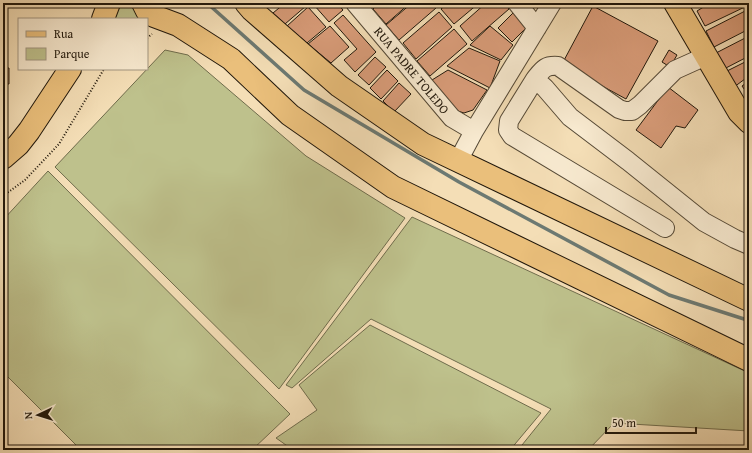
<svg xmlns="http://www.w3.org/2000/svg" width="752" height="453" viewBox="0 0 752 453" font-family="'Gentium Book Plus',serif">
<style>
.green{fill:#bec18c;stroke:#6f6c4c}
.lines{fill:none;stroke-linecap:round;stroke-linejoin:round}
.stream{stroke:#6c7972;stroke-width:3.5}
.building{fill:#d99c79;stroke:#20170b}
.minor-casing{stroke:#554936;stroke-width:20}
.major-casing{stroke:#20170b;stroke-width:24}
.path{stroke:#20170b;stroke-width:2;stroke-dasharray:1 2;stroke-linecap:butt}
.minor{stroke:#f8ead0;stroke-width:18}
.major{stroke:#eabf7b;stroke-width:22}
.labels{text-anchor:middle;stroke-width:3.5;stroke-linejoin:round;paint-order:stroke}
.street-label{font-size:13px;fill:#20170b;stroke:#f8ead0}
</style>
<rect width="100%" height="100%" fill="#f4deb6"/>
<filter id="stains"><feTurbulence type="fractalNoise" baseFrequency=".005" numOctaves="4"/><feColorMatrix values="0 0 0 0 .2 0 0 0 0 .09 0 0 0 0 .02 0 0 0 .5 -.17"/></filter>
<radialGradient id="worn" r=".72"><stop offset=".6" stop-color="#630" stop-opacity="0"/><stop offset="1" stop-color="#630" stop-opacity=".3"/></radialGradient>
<path class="green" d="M116 3H139L141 19H108Z
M165 50 188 55 306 156 405 218 279 389 55 167Z
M48 171 290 414 252 450H81L3 372V220Z
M412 217 749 373V431L614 423 588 450H518L551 409 371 319 292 388 286 385Z
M370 325 541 413 510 450H293L276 438 317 410 299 385Z"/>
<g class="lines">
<path class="stream" d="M207 3 304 90 459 182 669 295 744 319 749 322"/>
</g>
<path class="building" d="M285 3H303L306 6 285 24 273 13Z
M316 3H337L343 10 329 22 314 5Z
M379 3H410L386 24 373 9Z
M412 3H431L436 8 399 40 386 25Z
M448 3H479L454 24 441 9Z
M486 3H504L509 9 472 41 460 26Z
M710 3H749V5L705 26 697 11Z
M593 6 658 41 626 99 562 64Z
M308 7 326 27 307 43 287 26Z
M749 9V29L714 47 706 31Z
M439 12 452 27 416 59 403 43Z
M514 12 528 26 512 42 498 28Z
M343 15 376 52 355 72 344 60 357 49 334 23Z
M330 26 349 47 331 63 308 44Z
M490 26 513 45 501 60 470 45Z
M454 29 467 44 430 76 417 61Z
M749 36V56L724 69 716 53Z
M469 48 500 61 490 88 447 66Z
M669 50 677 55 670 67 662 62Z
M375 57 386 67 369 85 358 75Z
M749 60V76L734 87 723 73Z
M3 68H9V84H3Z
M387 70 398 81 381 99 370 88Z
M448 70 487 90 473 110 464 113 455 110 432 80Z
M749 81V96L742 86Z
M399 83 411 94 394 112 383 101Z
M668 87 698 110 685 128 676 126 661 148 636 130Z"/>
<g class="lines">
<defs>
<path id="minor" d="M355 3 452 118 474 131
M517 3 537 28
M706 56 675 70 640 105 632 111H625L619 109 558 66C545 65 543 69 535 79L545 88 570 117 628 161 704 222 735 239 749 245
M535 79 509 121 508 130 512 136 665 228
M458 161 474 131 552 3"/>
<path id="major" d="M143 3 147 11 154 16 178 25 231 59 290 115 393 187 749 360
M246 3 252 10 339 86 423 144 749 300
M675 3 739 112 749 122
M103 19 109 3
M3 158 18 145 29 131 70 69"/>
</defs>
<use href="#minor" class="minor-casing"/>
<use href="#major" class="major-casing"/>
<path class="path" d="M147 38 152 34
M3 196 25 180 59 144 104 69"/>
<use href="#minor" class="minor"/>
<use href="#major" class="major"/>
</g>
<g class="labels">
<g class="street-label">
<text transform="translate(412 70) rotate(50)" y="5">RUA PADRE TOLEDO</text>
</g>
</g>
<rect width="752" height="453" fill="none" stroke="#f4deb6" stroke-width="16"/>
<rect x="4" y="4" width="744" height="445" fill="none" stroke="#20170b" stroke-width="2"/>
<rect x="8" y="8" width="736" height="437" fill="none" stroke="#20170b"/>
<rect x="18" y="18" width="130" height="52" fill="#f8ead0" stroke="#a29681"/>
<rect x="26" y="31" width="20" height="6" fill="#eabf7b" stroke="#a29681"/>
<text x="54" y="38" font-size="12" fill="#20170b">Rua</text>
<rect x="26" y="48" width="20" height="12" fill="#bec18c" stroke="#a29681"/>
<text x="54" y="58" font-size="12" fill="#20170b">Parque</text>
<g transform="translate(38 415) rotate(266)" stroke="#f8ead0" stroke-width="3" paint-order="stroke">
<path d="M0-3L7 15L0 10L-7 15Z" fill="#20170b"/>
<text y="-6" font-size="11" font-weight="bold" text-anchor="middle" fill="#20170b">N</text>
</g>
<path d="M606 427v6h90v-6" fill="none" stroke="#20170b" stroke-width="2"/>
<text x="612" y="427" font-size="12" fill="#20170b" stroke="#f8ead0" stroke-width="3" paint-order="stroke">50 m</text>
<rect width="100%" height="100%" filter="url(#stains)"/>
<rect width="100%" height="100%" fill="url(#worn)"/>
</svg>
